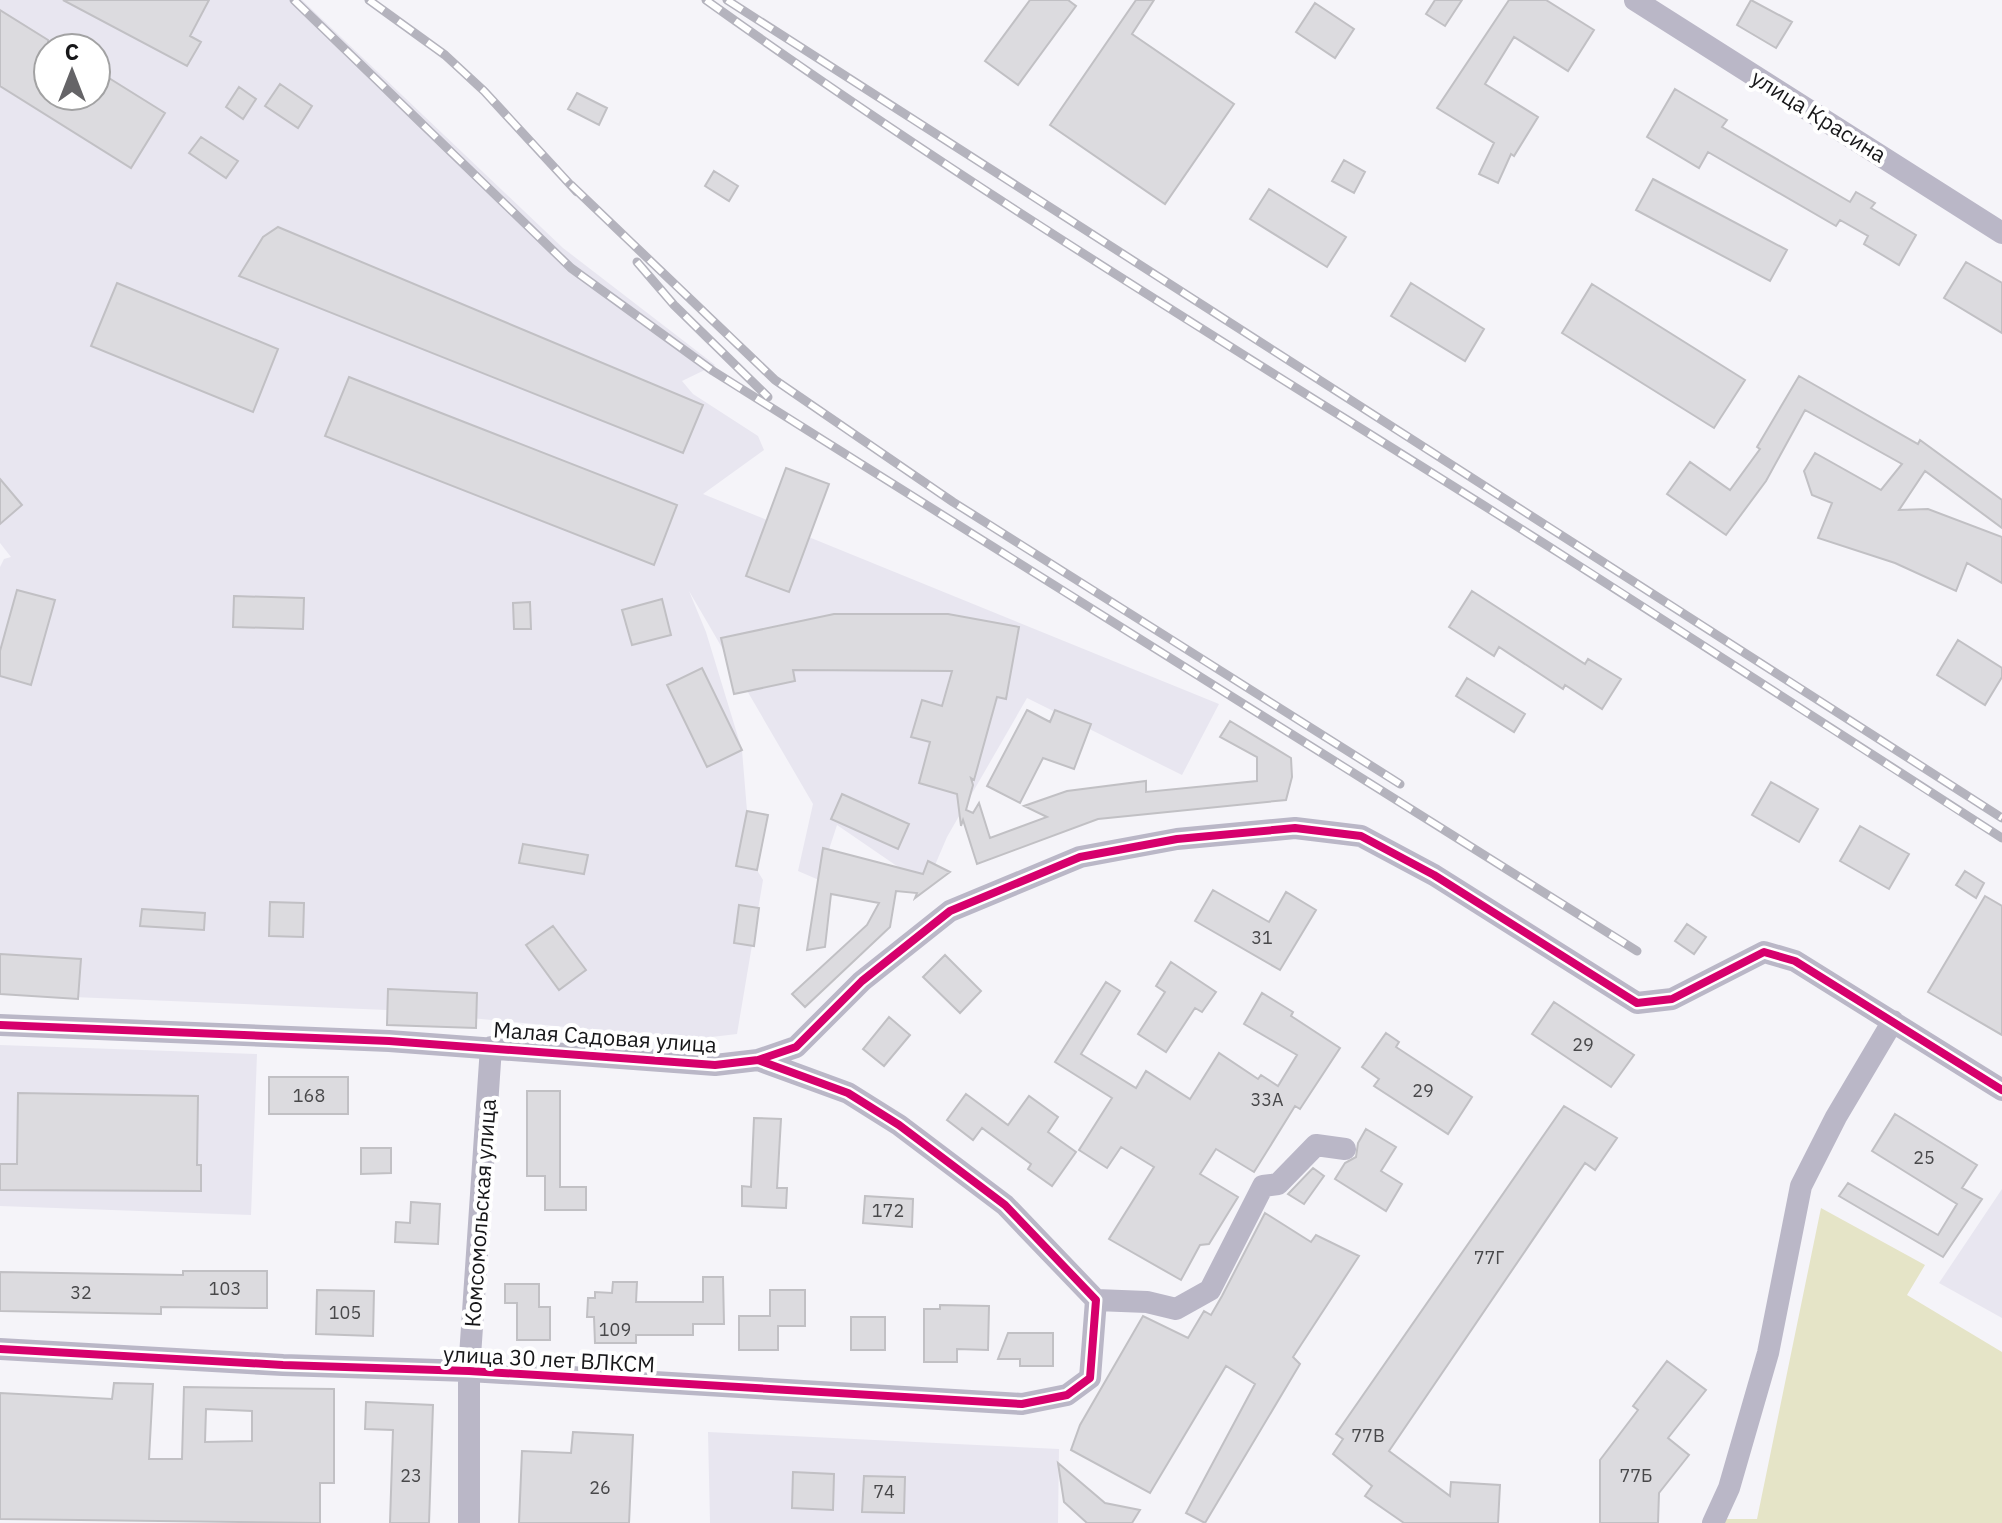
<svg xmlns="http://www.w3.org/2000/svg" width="2002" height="1523" viewBox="0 0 2002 1523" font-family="'IBM Plex Sans',sans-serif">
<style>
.built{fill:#e8e6f0;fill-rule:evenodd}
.green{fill:#e5e4c7}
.building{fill:#dcdbdf;stroke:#c1c0c4;stroke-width:2;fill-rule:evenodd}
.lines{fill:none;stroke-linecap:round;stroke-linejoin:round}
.minor{stroke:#bab7c7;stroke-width:22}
.rail-casing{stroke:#b4b3bd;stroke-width:9}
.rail{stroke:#fff;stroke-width:6;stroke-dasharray:18;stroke-linecap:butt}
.cycleway-casing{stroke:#fff;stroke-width:13}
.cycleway{stroke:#d6006c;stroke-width:8}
.labels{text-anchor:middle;stroke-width:8;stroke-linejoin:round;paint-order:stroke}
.number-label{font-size:18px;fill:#48484a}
.street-label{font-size:22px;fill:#171719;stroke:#fff}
</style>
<rect width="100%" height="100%" fill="#f5f4f9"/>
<path class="built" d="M0 0H302L563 248 715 365 682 381 693 394 758 436 764 450 703 494 1219 704 1182 775 1027 698 947 837 926 886 837 825 819 880 798 871 813 804 689 591 706 632 742 750 747 811 768 815 757 870 763 880 737 1034 703 1038 649 1035 387 1010 0 994V567L4 559 11 557 0 543ZM48 48H96V96H48Z
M0 1045 257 1054 251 1215 0 1206Z
M2002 1189V1318L1939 1283Z
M708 1432 1059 1449 1058 1523H710Z"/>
<path class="green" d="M1821 1208 1925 1265 1907 1295 2002 1352V1523H1716L1717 1519H1757Z"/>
<path class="building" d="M63 0H209L190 36 201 42 187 66Z
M1030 0H1068L1076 6 1018 85 985 61Z
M1136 0H1154L1132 34 1234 104 1165 204 1050 125Z
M1435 0H1462L1445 26 1426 14Z
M1509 0H1546L1594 30 1568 71 1514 37 1485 84 1538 117 1514 156 1511 154 1498 183 1479 174 1494 143 1437 108Z
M1751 0 1792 22 1776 48 1737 25Z
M1315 3 1354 29 1335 58 1296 32Z
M0 10 48 40V96H96V70L165 113 131 168 0 86Z
M280 84 312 106 298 128 265 106Z
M239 87 256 99 243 119 226 107Z
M1675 89 1727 120 1722 127 1850 202 1856 192 1875 203 1871 208 1916 235 1899 265 1864 244 1868 236 1840 220 1836 226 1708 152 1699 168 1647 137Z
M577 93 607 108 599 125 568 109Z
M201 137 238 161 226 178 189 153Z
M1344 160 1365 172 1354 193 1332 181Z
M714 171 738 186 729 201 705 186Z
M1653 179 1787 250 1770 281 1636 210Z
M1269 189 1346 237 1327 267 1250 219Z
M278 227 703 405 683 453 239 276 263 237Z
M1966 262 2002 283V333L1944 298Z
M117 283 278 349 253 412 91 346Z
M1411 283 1484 329 1465 361 1391 316Z
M1592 284 1745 380 1714 428 1562 333Z
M1799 376 1918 444 1920 440 2002 500V528L1925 471 1899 510 1928 509 2002 537V583L1967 563 1956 591 1895 563 1818 538 1832 503 1812 495 1804 471 1815 453 1881 490 1902 464 1805 410 1766 481 1726 535 1667 494 1690 462 1730 490 1760 449 1757 447Z
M349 377 677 505 654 565 325 436Z
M786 468 829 484 789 592 746 576Z
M0 479 22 505 0 524Z
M17 590 55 600 31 685 0 676V651Z
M1472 591 1585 664 1588 659 1621 679 1602 709 1565 685 1563 689 1499 647 1494 656 1449 627Z
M234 596 304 598 303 629 233 627Z
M662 599 671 635 632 645 622 610Z
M530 602 531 629H514L513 603Z
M834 614H948L1019 627 1006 699 997 697 974 780 971 778 973 785 966 810 973 813 979 803 990 838 1047 817 1024 806 1067 791 1146 781V792L1257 781V757L1220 737 1230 721 1291 758 1292 777 1286 800 1098 819 977 864 963 820 961 826 957 794 919 783 930 742 911 737 922 700 942 706 952 671 793 670 795 681 734 694 721 638Z
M1958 640 2002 668V677L1985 705 1937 675Z
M702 668 742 750 707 767 667 685Z
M1467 678 1525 714 1514 732 1456 696Z
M1027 710 1050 722 1055 710 1091 724 1074 769 1043 758 1020 803 987 786Z
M1771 782 1818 809 1799 842 1752 815Z
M842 794 909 824 898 849 831 819Z
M747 811 768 815 757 870 736 866Z
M1860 826 1909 854 1889 889 1840 861Z
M523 844 588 855 584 874 519 863Z
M823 848 923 874 928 861 950 872 915 898 917 893 896 891 890 927 805 1007 792 994 867 925 879 903 831 894 825 947 807 950Z
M1965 871 1984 883 1976 898 1956 885Z
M1213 890 1269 922 1286 892 1316 910 1280 970 1195 921Z
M1985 896 2002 906V1035L1928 992Z
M270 902 304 903 303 937 269 936Z
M739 905 759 908 754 946 734 943Z
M142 909 205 913 204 930 140 926Z
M1687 924 1706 937 1694 954 1675 941Z
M553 926 586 970 559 990 526 945Z
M0 954 81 959 78 999 0 994Z
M945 955 981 991 960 1013 923 977Z
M1171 962 1216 992 1202 1012 1195 1008 1166 1052 1138 1034 1165 992 1156 986Z
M1106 982 1120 991 1081 1054 1136 1088 1146 1071 1190 1099 1219 1053 1258 1079 1261 1075 1278 1086 1297 1055 1244 1024 1262 993 1293 1012 1291 1016 1340 1048 1300 1109 1295 1106 1254 1172 1216 1149 1200 1174 1238 1197 1209 1244 1200 1245 1181 1280 1109 1239 1154 1167 1121 1147 1107 1168 1079 1150 1112 1098 1055 1062Z
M388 989 477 993 476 1028 387 1025Z
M1554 1002 1634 1055 1611 1087 1532 1034Z
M889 1017 910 1035 884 1066 863 1049Z
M1386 1033 1399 1042 1396 1047 1472 1097 1448 1134 1374 1086 1379 1079 1362 1067Z
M269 1077H348V1114H269Z
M527 1091H560V1187H586V1210H545V1176H527Z
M18 1093 198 1096 197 1165H201V1191L0 1190V1164H17Z
M966 1094 1008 1125 1029 1096 1058 1117 1048 1132 1076 1152 1052 1186 1028 1169 1031 1164 982 1128 973 1140 947 1120Z
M1564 1106 1617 1138 1595 1170 1585 1163 1389 1451 1450 1496 1451 1482 1500 1485 1498 1523H1404L1365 1496 1372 1486 1333 1454 1343 1439 1336 1434Z
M1895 1114 1977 1165 1962 1188 1982 1199 1943 1257 1839 1196 1848 1183 1938 1235 1957 1204 1872 1151Z
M754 1118 781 1119 777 1188H787L786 1208 742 1206V1186L751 1187Z
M1366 1129 1396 1147 1381 1171 1402 1184 1386 1211 1335 1179 1345 1163 1356 1157 1358 1143Z
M361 1148H391V1173L361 1174Z
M1313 1168 1324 1176 1304 1204 1288 1194Z
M865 1196 913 1199 912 1227 863 1223Z
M411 1202 440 1204 438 1244 395 1242 396 1222 410 1223Z
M1265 1213 1311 1242 1316 1235 1359 1256 1293 1357 1300 1364 1205 1523 1186 1513 1255 1384 1226 1366 1150 1493 1071 1450 1080 1425 1143 1316 1188 1338 1204 1311 1211 1315 1222 1296Z
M183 1271H267V1308L161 1307V1314L0 1311V1272L183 1275Z
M703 1277H723L724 1324H693V1335H636V1343H595L594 1317H587L588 1298H595V1292L612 1293 613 1282H637L636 1302H703Z
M505 1284H539V1307H550V1340H517V1303H505Z
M317 1290 374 1291 373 1336 316 1334Z
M770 1290H805V1326H778V1350H739V1316H770Z
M940 1305 989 1306 988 1350 957 1349V1362H924V1309H940Z
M851 1317H885V1350H851Z
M1008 1333H1053V1366H1020V1359H998Z
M1667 1361 1706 1390 1668 1438 1689 1455 1659 1493 1658 1523H1600V1460L1638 1410 1633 1406Z
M114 1383 153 1384 149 1459H182L184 1387 334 1389V1483H320V1523L0 1519V1393L112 1399ZM206 1409 252 1411V1441L205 1442Z
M366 1402 433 1405 429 1523H390L393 1430 365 1429Z
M573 1432 633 1435 629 1523H519L522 1451 571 1453Z
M1058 1463 1105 1503 1140 1510 1132 1523H1087L1064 1502Z
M793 1472 834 1474 833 1510 792 1508Z
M864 1476 905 1477 904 1513 862 1512Z"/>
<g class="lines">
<path class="minor" d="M1635 0 2002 233
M0 1025 389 1041 715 1065 758 1060 848 1093 899 1125 1005 1205 1096 1300 1090 1378 1067 1395 1022 1404 469 1371 283 1365 0 1349
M758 1060 796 1047 862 981 950 911 1080 857 1177 839 1295 828 1361 836 1434 875 1637 1003 1672 999 1764 952 1795 961 2002 1090
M1096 1300 1147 1302 1176 1309 1210 1290 1263 1186 1278 1184 1316 1145 1345 1149
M469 1523V1371L491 1047
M1713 1523 1729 1488 1768 1353 1801 1186 1836 1117 1893 1021"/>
<defs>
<path id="rail" d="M294 0 571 268 713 371 1637 951
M369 0 445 55 484 91 577 192
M706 0C981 197 1272 371 1559 553 1707 647 1854 744 2002 838
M727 0 2002 818
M571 185 775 380 953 502 1400 784
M637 262 674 305 768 397"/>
</defs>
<use href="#rail" class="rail-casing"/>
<use href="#rail" class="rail"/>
<defs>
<path id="cycleway" d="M0 1025 389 1041 715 1065 758 1060 848 1093 899 1125 1005 1205 1096 1300 1090 1378 1067 1395 1022 1404 469 1371 283 1365 0 1349
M758 1060 796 1047 862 981 950 911 1080 857 1177 839 1295 828 1361 836 1434 875 1637 1003 1672 999 1764 952 1795 961 2002 1090"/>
</defs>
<use href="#cycleway" class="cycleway-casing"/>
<use href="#cycleway" class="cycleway"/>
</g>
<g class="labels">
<g class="number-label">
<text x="1262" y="944">31</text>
<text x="1583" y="1051">29</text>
<text x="1423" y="1097">29</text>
<text x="309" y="1102">168</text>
<text x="1267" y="1106">33А</text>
<text x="1924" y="1164">25</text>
<text x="888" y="1217">172</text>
<text x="1489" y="1264">77Г</text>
<text x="225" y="1295">103</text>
<text x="81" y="1299">32</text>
<text x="345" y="1319">105</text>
<text x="615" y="1336">109</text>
<text x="1368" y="1442">77В</text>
<text x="411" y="1482">23</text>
<text x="1636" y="1482">77Б</text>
<text x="600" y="1494">26</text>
<text x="884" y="1498">74</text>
</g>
<g class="street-label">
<text transform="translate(1819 116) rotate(32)" y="8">улица Красина</text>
<text transform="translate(605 1037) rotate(4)" y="8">Малая Садовая улица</text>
<text transform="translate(480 1213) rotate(-86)" y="8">Комсомольская улица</text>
<text transform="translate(549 1359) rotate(3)" y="8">улица 30 лет ВЛКСМ</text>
</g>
</g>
<g transform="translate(72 72)"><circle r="38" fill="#ffffff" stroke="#a2a2a3" stroke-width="2"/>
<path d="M0-6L14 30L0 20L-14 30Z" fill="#656467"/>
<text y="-12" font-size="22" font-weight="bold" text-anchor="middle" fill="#171719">С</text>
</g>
</svg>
